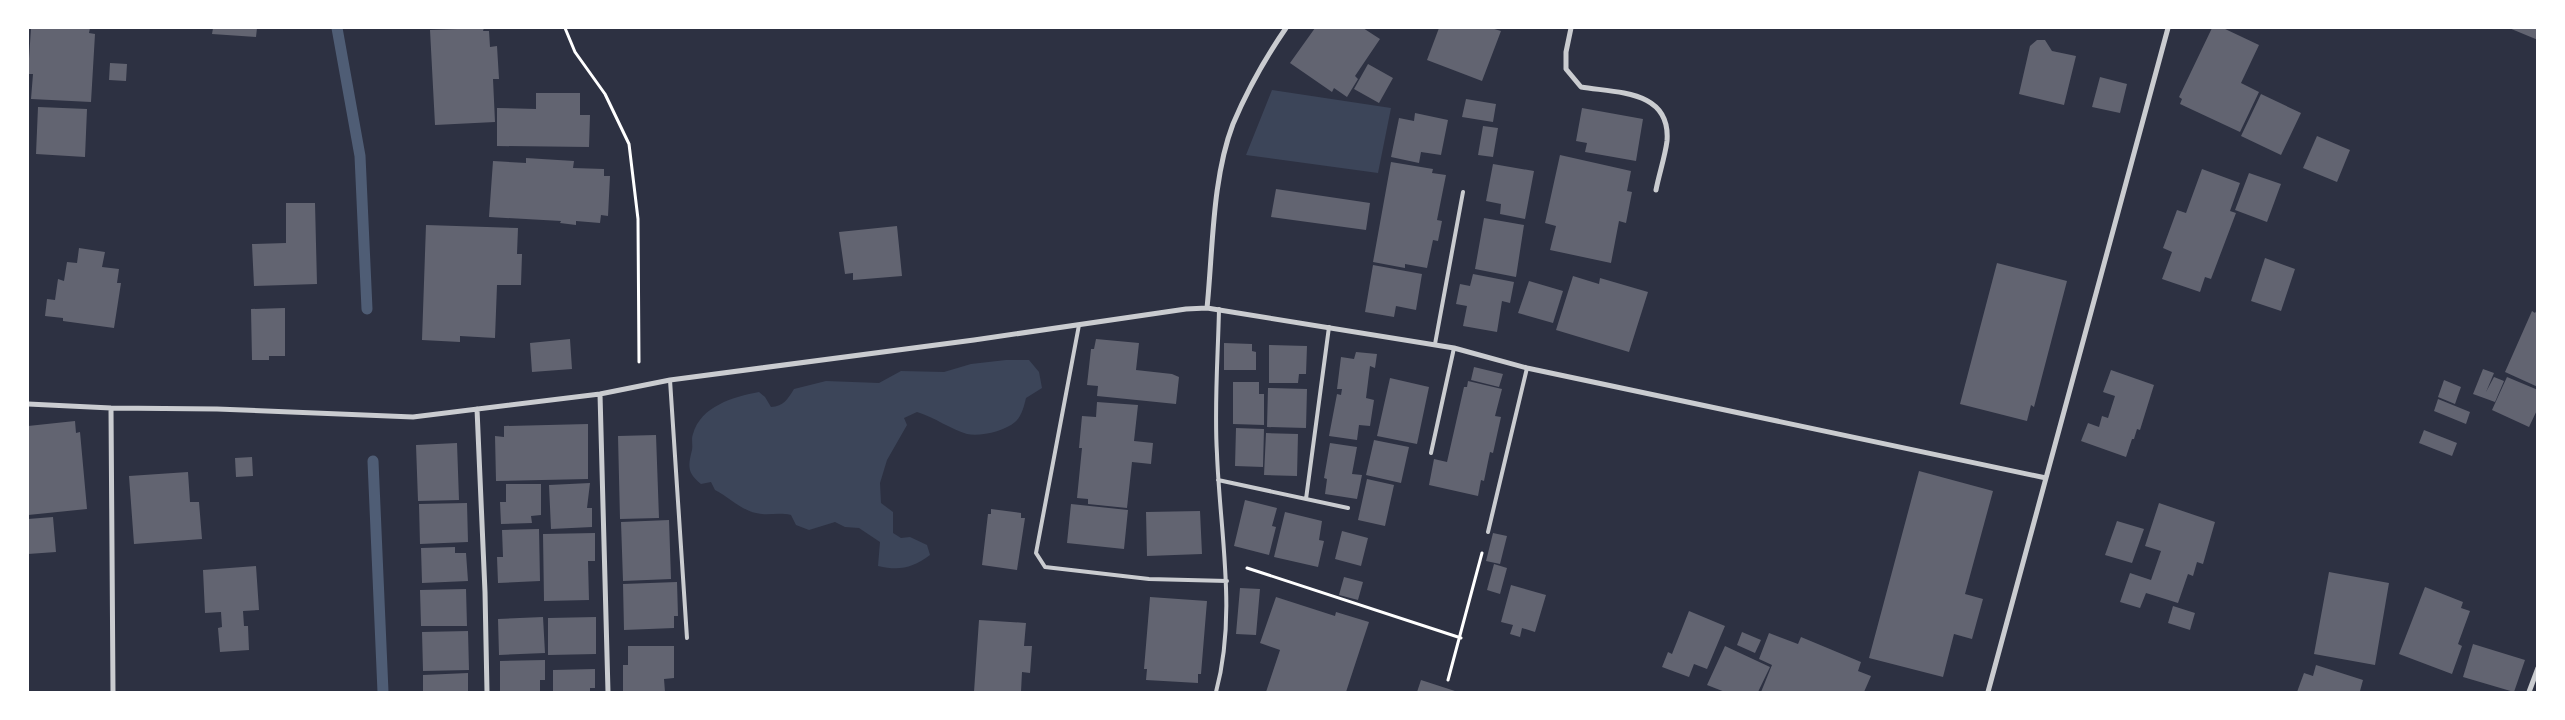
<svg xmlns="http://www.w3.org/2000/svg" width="2565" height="720" viewBox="0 0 2565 720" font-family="'Open Sans',sans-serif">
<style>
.green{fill:#3c4559}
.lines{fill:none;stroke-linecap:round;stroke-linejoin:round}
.stream{stroke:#4f5d75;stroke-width:11}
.building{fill:#626471}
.path{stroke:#fff;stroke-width:3}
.service{stroke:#caccd0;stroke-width:4}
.minor{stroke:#caccd0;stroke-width:5}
</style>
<rect width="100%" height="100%" fill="#2d3142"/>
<path class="green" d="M1272 90 1391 108 1378 173 1246 155Z
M1006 360H1029L1039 372 1042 388 1026 398C1024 406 1022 416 1015 422 1005 431 980 437 967 434 952 430 934 417 917 412L904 418 907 425 887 460 880 483 881 503 893 512V533L901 538 910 537 927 545 930 555C912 568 900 571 878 566L880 542 859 528 845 527 835 522 809 530 796 525 791 515C778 512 767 516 756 513 741 510 729 497 715 490L711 482 701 484C687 473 688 466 692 450 693 445 691 439 693 434 701 406 733 397 759 392L765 397 771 407C784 406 787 400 794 389L826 381 879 383 901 371 944 372 971 364Z"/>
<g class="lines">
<path class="stream" d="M337 28 360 156 367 309
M373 461 383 692"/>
</g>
<path class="building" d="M31 28H90L89 33 95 34 91 102 31 99 33 74H28Z
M213 28H257L256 37 212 34Z
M484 28 483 31H489L490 47 497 46 499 79H493L495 122 435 125 430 30Z
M1315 28H1363L1380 39 1355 76 1358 79 1347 97 1334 88 1332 92 1290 63Z
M1439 28H1491L1501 31 1482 81 1427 60Z
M2212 28H2223L2259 45 2241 83 2259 92 2240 132 2180 104 2182 99 2179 97Z
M2509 28H2538V40Z
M2037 40H2045L2052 51 2076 56 2064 105 2019 94 2030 46Z
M110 63 127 64 126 81 109 80Z
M1368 64 1393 78 1379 103 1354 89Z
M2100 77 2127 84 2120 113 2092 107Z
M536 93H580V115H590L589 147 497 146V108L536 109Z
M2261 94 2301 113 2281 155 2241 136Z
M1466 99 1496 104 1493 122 1462 117Z
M38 107 87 109 85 157 36 154Z
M1582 108 1643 119 1636 161 1585 152 1587 143 1576 141Z
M1415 113 1448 120 1441 155 1421 152 1419 163 1391 157 1399 118 1414 121Z
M1483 126 1498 128 1493 157 1478 155Z
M2317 136 2350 150 2337 182 2303 168Z
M1560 155 1631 171 1627 191 1632 192 1626 223 1619 221 1611 263 1550 250 1556 226 1545 223Z
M526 158 574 161 573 168 604 169V176H610L608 216 601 215 600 223 576 221V225L560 223 561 221 489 217 493 161 526 163Z
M1391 162 1433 169 1432 173 1446 175 1437 220 1442 221 1438 241 1433 240 1427 268 1405 264V268L1373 262Z
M1493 164 1534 171 1525 219 1500 214 1501 204 1486 201Z
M2202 169 2240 183 2230 211 2236 213 2211 279 2205 277 2200 292 2162 279 2172 252 2163 248 2177 210 2186 213Z
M2249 173 2281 184 2267 222 2235 210Z
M1276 189 1370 203 1366 230 1271 217Z
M286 203H315L317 284 254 286 252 244 286 243Z
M1484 218 1524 225 1516 277 1475 269Z
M426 225 518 228 517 254H522L521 285H497L495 338 460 336V342L422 340Z
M897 226 902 276 853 280V273L845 274 839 232Z
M79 248 105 252 102 267 119 269 117 283H121L114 328 63 321V318L45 316 47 299 55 300 58 279 64 281 67 262 77 263Z
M2265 258 2295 269 2281 311 2251 301Z
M1997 263 2067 281 2034 407 2031 405 2027 421 1960 404Z
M1373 265 1422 274 1416 310 1396 306 1394 317 1365 312Z
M1473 274 1514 282 1510 303 1502 301 1497 332 1463 326 1467 306 1456 304 1460 284 1470 286Z
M1573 276 1599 284 1600 278 1648 292 1629 352 1556 330Z
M1529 281 1563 291 1553 323 1518 313Z
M285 308V356H269V360H252L251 309Z
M2538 308V387L2505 372 2532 311 2535 313Z
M570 339 572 369 532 372 530 343Z
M1096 339 1139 343 1136 370 1172 374 1179 377 1176 404 1097 396 1098 386 1087 385 1091 349H1094Z
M1224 343 1252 344V351L1256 352V370H1224Z
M1269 345 1307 346 1306 374H1299L1298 383H1269Z
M1356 352 1377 354 1375 368 1370 366 1366 398 1374 400 1370 426 1359 425 1357 440 1329 436 1337 394 1341 395 1342 389H1337L1341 357 1354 359Z
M1474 367 1503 374 1499 387 1471 380Z
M2483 369 2494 373 2486 392 2494 377 2504 381 2495 402 2473 394Z
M2111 370 2154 385 2140 430 2137 429 2134 439H2132L2126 457 2081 441 2088 423 2099 427 2102 416 2108 418 2115 396 2103 392Z
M2507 377 2538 390V408L2529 427 2492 410Z
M1390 378 1429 387 1417 444 1377 436Z
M2444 380 2461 387 2455 404 2438 397Z
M1468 381 1502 389 1495 416 1501 417 1493 453 1490 452 1484 481 1481 480 1478 496 1429 485 1434 459 1447 462 1464 387H1467Z
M1233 382H1259V394H1264V425L1233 424Z
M1268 388 1307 389 1306 428 1267 427Z
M2438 399 2470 412 2466 424 2434 411Z
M1097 402 1138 405 1134 441 1153 443 1151 464 1132 462 1127 508 1088 504V499L1077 498 1082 448H1079L1082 416 1096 417Z
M75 421 76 433 80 432 87 509 28 515V426Z
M588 424V479L496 481 495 436 504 437V426Z
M1236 428 1264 429 1263 467 1235 466Z
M2424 430 2457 443 2452 456 2419 443Z
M1266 433 1298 434 1297 476 1264 475Z
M656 435 659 518 620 519 618 436Z
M1374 440 1409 447 1401 483 1366 475Z
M457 443 459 500 418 501 416 445Z
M1330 443 1357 447 1352 474 1362 475 1357 499 1325 494 1327 479 1324 478Z
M252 457 253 476 236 477 235 458Z
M1919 471 1993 491 1965 594 1983 599 1972 639 1954 634 1943 677 1869 658Z
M188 472 190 502H199L202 539 134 544 129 476Z
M1367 479 1394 485 1385 526 1358 520Z
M590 483 587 508H592V527L551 529 549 485Z
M506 484H541V515L531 516 532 523 501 524 500 502H506Z
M1245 500 1277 508 1272 526 1276 527 1269 555 1234 546Z
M467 503 468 542 420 544 419 504Z
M2159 503 2215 522 2203 564 2197 562 2193 576 2188 574 2178 603 2146 593 2140 608 2120 602 2130 573 2151 580 2161 551 2145 546Z
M1071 504 1128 510 1124 549 1067 543Z
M991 509 1021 513V518H1025L1017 570 982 565 988 514H991Z
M1200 511 1202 554 1147 556 1146 512Z
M1285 512 1322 521 1319 540 1324 541 1318 567 1274 557Z
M53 517 56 552 28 554V519Z
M669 520 671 579 623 581 621 522Z
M2117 521 2144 529 2132 563 2105 555Z
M539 529 540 581 498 583 497 557H503L502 530Z
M1342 531 1368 538 1361 566 1335 559Z
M595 533V561H588L589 600 544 601 543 534Z
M1493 533 1507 536 1500 564 1486 561Z
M455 547V553H466L468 581 422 583 421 548Z
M1494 564 1507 568 1500 594 1487 590Z
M256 566 259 610 243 611 244 626H248L249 650 220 652 218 628 222 627 221 612 205 613 203 570Z
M2329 572 2389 583 2375 665 2314 654Z
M1344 577 1363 582 1358 600 1339 595Z
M677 582 678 616H674V628L624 630 623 584Z
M1511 585 1546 595 1535 632 1522 628 1520 637 1510 634 1513 625 1501 622Z
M2425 587 2463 602 2461 608 2470 611 2458 644 2462 646 2452 674 2399 654Z
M1240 588 1260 589 1256 635 1236 634Z
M466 589 467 626H421L420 590Z
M1150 597 1207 601 1201 674H1198V683L1146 680 1147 669H1144Z
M1276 597 1335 616 1336 612 1369 622 1346 692H1266L1280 650 1260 643Z
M2173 606 2195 613 2190 630 2168 623Z
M1689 611 1725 626 1707 669 1694 664 1689 677 1662 667 1668 652 1672 654Z
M543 617 545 653 499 655 498 619Z
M596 617V654L548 655V618Z
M979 620 1026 623 1024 646H1032L1030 673 1022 672 1021 692H974Z
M468 631 469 670 423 671 422 632Z
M1742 632 1761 640 1755 653 1737 645Z
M1769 633 1798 644 1801 637 1861 662 1858 671 1871 676 1864 692H1761L1772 665 1759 659Z
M2473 644 2525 660 2514 692 2463 677Z
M628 646H674V678L664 679 665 692H623V665H628Z
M1725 646 1770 667 1758 692H1725L1707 685Z
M545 660V680H540V692L500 691V661Z
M2316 665 2363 680 2360 691 2364 692H2297L2304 673 2313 676Z
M595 669V688H590V692H553V670Z
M468 673V692H423V675Z
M1421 680 1458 692H1417Z"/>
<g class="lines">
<path class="path" d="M565 28 575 52 605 94 629 144 638 219 639 362
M1247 568 1461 638
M1448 680 1482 553"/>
<path class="service" d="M1079 325 1036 553 1045 567 1149 579 1227 581
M1435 344 1463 192
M670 380 687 638
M1431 453 1454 348
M1218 480 1348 508
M1306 499 1329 327
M1488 532 1527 368
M1216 692C1237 614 1220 534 1217 454 1214 406 1218 357 1219 309"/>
<path class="minor" d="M1571 28 1566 52V69L1581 87C1617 93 1671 90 1667 141 1665 157 1659 174 1656 190
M1207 308C1213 249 1212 179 1233 124 1247 91 1266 57 1286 28
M600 394 608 692
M28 404 111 408 217 409 413 417 600 394 670 380 974 340 1186 309 1207 308 1454 348 1527 368 2046 478
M111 408 113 692
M477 409 485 592 487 692
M1988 692 2168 28
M2529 692 2538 668"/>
</g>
<rect width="2565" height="720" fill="none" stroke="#ffffff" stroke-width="58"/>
</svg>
